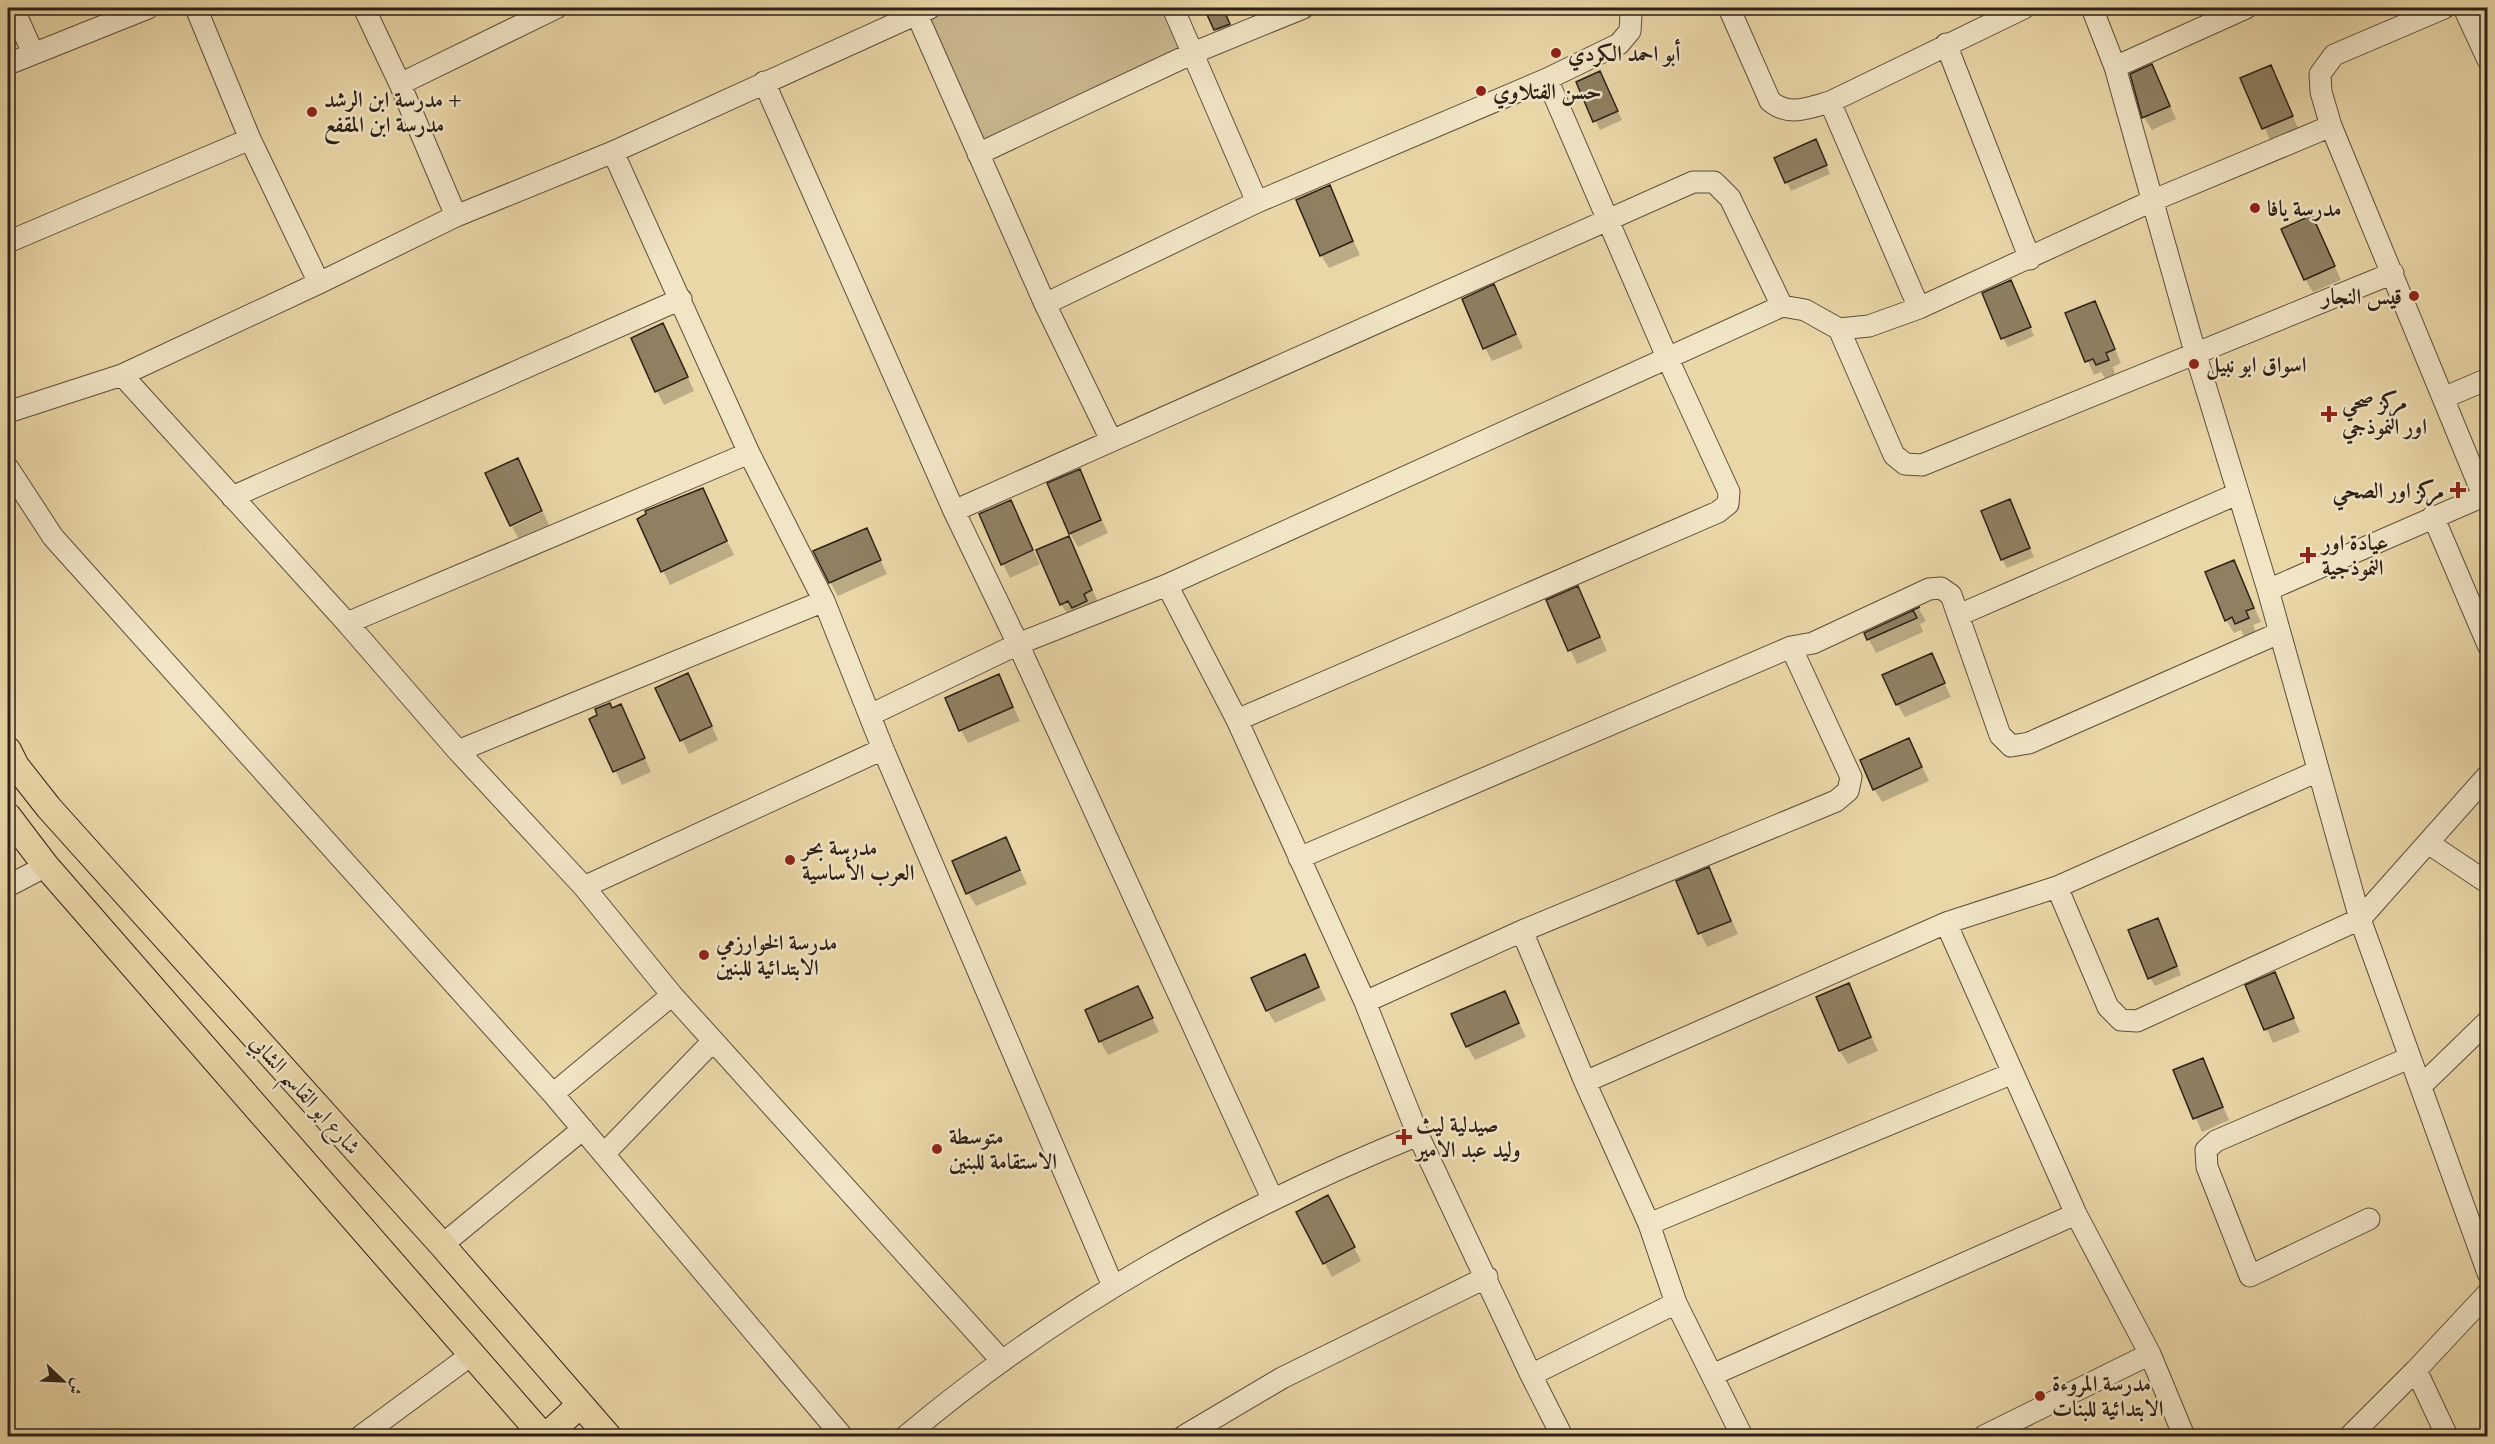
<svg xmlns="http://www.w3.org/2000/svg" width="2495" height="1444" viewBox="0 0 2495 1444" font-family="'EB Garamond',Amiri,serif">
<style>
.green{fill:#cab88f;stroke:#7c6c53;stroke-width:1.5}
.shadow{fill:#0003}
.building{fill:#8f8062;stroke:#2d2117;stroke-width:1.5}
.lines{fill:none;stroke-linecap:round;stroke-linejoin:round}
.minor-casing{stroke:#5c4e3b;stroke-width:23}
.major-casing{stroke:#2d2117;stroke-width:28}
.minor{stroke:#f1e5c6;stroke-width:21}
.major{stroke:#ead7a8;stroke-width:26}
.poi-dot{fill:#8f2418;stroke:#f1e5c6;stroke-width:2}
.labels{text-anchor:middle;stroke-width:5;stroke-linejoin:round;paint-order:stroke}
.poi-label{font-size:22px;font-weight:bold;fill:#2d2117;stroke:#f1e5c6;text-anchor:start}
.street-label{font-size:22px;fill:#2d2117;stroke:#f1e5c6}
</style>
<rect width="100%" height="100%" fill="#ead7a8"/>
<filter id="stains"><feTurbulence type="fractalNoise" baseFrequency=".00333" numOctaves="4"/><feColorMatrix values="0 0 0 0 .2 0 0 0 0 .09 0 0 0 0 .02 0 0 0 .5 -.17"/></filter>
<radialGradient id="worn" r=".72"><stop offset=".6" stop-color="#630" stop-opacity="0"/><stop offset="1" stop-color="#630" stop-opacity=".3"/></radialGradient>
<path class="green" d="M931 8H1168L1193 53 978 154 917 13Z"/>
<path class="shadow" d="M1206 8H1223L1234 33 1221 38Z
M2152 66 2176 119 2152 130 2144 117Z
M2270 67 2299 130 2271 142 2242 78Z
M1604 82 1622 120 1600 130 1578 83Z
M1820 150 1830 174 1791 191 1776 159Z
M1329 187 1360 255 1329 268 1321 255Z
M2312 217 2341 280 2313 292 2305 279Z
M2011 282 2034 336 2008 347 2003 338Z
M1494 286 1523 348 1492 361 1485 348Z
M2094 303 2121 363 2113 367 2115 374 2105 378 2101 372 2094 375 2067 314Z
M670 338 694 391 664 405 657 391Z
M1079 471 1108 533 1078 547 1070 533Z
M703 490 734 555 670 585 639 519Z
M2009 501 2034 557 2007 568 2002 559Z
M1010 502 1040 564 1010 578 1003 564Z
M543 512 549 525 519 539 512 527Z
M866 530 887 574 838 596 830 582Z
M1068 538 1099 604 1069 617 1061 604Z
M2234 562 2261 622 2253 625 2256 632 2244 637 2241 630 2234 633 2226 620Z
M1578 588 1607 651 1577 664 1548 601Z
M1919 609 1926 621 1920 624 1923 632 1876 653 1866 634Z
M1931 655 1951 697 1905 717 1897 704Z
M999 676 1020 721 968 743 961 730Z
M657 688H695L718 740 689 754Z
M620 706 651 772 622 785 591 719Z
M1909 740 1929 781 1882 802 1874 789Z
M1005 839 1027 884 976 906 968 893Z
M1709 869 1738 934 1707 947 1678 882Z
M2162 928 2181 975 2155 986 2150 978Z
M1304 956 1326 1000 1275 1023 1267 1010Z
M2274 974 2300 1032 2273 1043 2247 986Z
M1848 985 1878 1051 1848 1064 1840 1051Z
M1138 988 1159 1032 1108 1055 1100 1041Z
M1505 993 1526 1037 1475 1060 1467 1046Z
M2202 1060 2229 1120 2202 1132 2175 1071Z
M1335 1210 1361 1261 1332 1277 1298 1213Z"/>
<path class="building" d="M1204 8H1223L1230 24 1214 30Z
M2152 64 2170 106 2142 118 2130 74Z
M2271 65 2293 116 2262 129 2240 78Z
M1600 71 1618 111 1593 122 1576 82Z
M1816 139 1827 165 1785 183 1774 158Z
M1330 185 1353 241 1320 256 1296 200Z
M2312 215 2335 266 2304 280 2281 229Z
M2011 280 2031 327 2001 339 1982 293Z
M1494 284 1516 334 1483 349 1462 299Z
M2095 301 2115 349 2106 353 2109 360 2096 365 2093 359 2085 362 2065 313Z
M663 323 688 377 655 392 631 338Z
M518 458 542 511 510 526 485 473Z
M1080 469 1101 520 1069 534 1047 483Z
M703 488 727 541 661 572 637 519 646 514 645 511Z
M2010 499 2030 548 2001 560 1981 511Z
M1011 500 1033 550 1001 565 979 514Z
M867 528 881 560 829 583 813 551Z
M1069 536 1092 590 1084 594 1087 601 1072 608 1068 601 1060 605 1036 550Z
M2234 560 2254 608 2246 611 2249 618 2235 624 2232 617 2225 621 2205 572Z
M1578 586 1600 637 1568 651 1546 600Z
M1920 607 1913 610 1917 618 1867 640 1864 633Z
M1932 653 1945 683 1896 705 1882 675Z
M688 673 712 726 680 741 655 688Z
M999 674 1013 707 959 731 945 698Z
M610 703 612 708 621 704 645 758 613 772 589 719 597 715 595 709Z
M1909 738 1922 767 1873 790 1860 760Z
M1006 837 1020 870 966 894 952 861Z
M1709 867 1731 921 1698 934 1676 881Z
M2158 918 2177 966 2148 979 2128 930Z
M1305 954 1319 987 1266 1011 1251 978Z
M2275 972 2294 1018 2264 1030 2245 985Z
M1849 983 1871 1037 1839 1051 1816 997Z
M1138 986 1153 1018 1099 1042 1085 1010Z
M1505 991 1519 1023 1466 1047 1451 1014Z
M2203 1058 2223 1107 2193 1119 2173 1070Z
M1328 1195 1355 1247 1323 1264 1296 1212Z"/>
<g class="lines">
<defs>
<path id="minor" d="M13 8 33 53
M196 8 250 139 319 283
M364 8 400 84 456 216
M914 8 1045 304 1111 440
M1173 8 1257 202
M1729 8 1770 101C1789 117 1808 108 1830 102L2024 8
M2092 8 2115 67 2195 352 2268 590 2360 919 2488 1273
M2444 8 2334 55 2320 74 2321 92 2331 126 2483 495
M2464 8 2488 60
M1946 44 2030 259
M8 64 148 8
M2115 67 2246 8
M764 82 954 511 1018 644 1272 1198
M400 84 556 8
M1830 102 1919 308
M613 152 749 453 824 601 883 749 1113 1286
M978 154 1193 53 1303 8
M8 242 250 139
M1045 304 1257 202 1547 79 1619 44 1630 31 1631 15 1628 8
M1839 329 1869 326 1919 308 2154 200 2331 126
M122 375 347 623 458 751 584 887 672 995 1002 1361
M2443 398 2488 379
M8 412 122 375 319 283 456 216 613 152 930 8
M8 468 53 537 553 1094 842 1436
M232 497 681 299
M954 511 1693 182H1714L1730 198 1782 306
M2433 516 2488 645
M1167 585 1237 720 1365 1002 1418 1135 1531 1375 1562 1436
M2268 590 2488 494
M1959 615 2237 494
M347 623 749 453
M870 715 1018 644 1167 585 1782 306 1805 310 1839 329 1894 455 1905 464 1922 465 2393 273
M1237 720 1718 512 1728 504 1729 492 1667 357 1547 79
M458 751 824 601
M2428 843 2488 883
M1299 858 1791 647 1813 643 1929 589 1941 588 1951 595 2000 735 2011 746 2029 743 2279 633
M8 886 46 866
M584 887 883 749
M2057 887 2108 1007 2121 1020 2137 1021 2360 919 2488 775
M1946 923 2076 1214 2150 1354 2184 1436
M1522 931 1585 1082 1649 1224 1676 1303 1742 1436
M1365 1002 1522 931 1836 801 1848 791 1851 777 1791 647
M1585 1082 1946 923 2057 887 2318 771
M2421 1086 2488 1021
M553 1094 672 995
M604 1154 713 1041
M2369 1219 2250 1276 2207 1167 2206 1150 2216 1141 2409 1058
M1649 1224 2013 1073
M442 1245 583 1129
M2416 1370 2447 1436
M1531 1375 1676 1303
M1712 1375 2076 1214
M361 1436 471 1355
M906 1436C1062 1305 1231 1211 1418 1135
M1184 1436 1282 1378 1487 1277
M1984 1436 2150 1354
M2350 1436 2416 1370 2488 1293"/>
<path id="major" d="M8 750 16 766 49 808 442 1245 608 1436
M8 816 46 866 543 1436
M546 1436 580 1405"/>
</defs>
<use href="#minor" class="minor-casing"/>
<use href="#major" class="major-casing"/>
<use href="#minor" class="minor"/>
<use href="#major" class="major"/>
</g>
<g class="poi-dot">
<circle cx="1556" cy="53" r="6"/>
<circle cx="1481" cy="91" r="6"/>
<circle cx="312" cy="112" r="6"/>
<circle cx="2255" cy="208" r="6"/>
<circle cx="2414" cy="296" r="6"/>
<circle cx="2194" cy="364" r="6"/>
<path d="M2326 405h6v6h6v6h-6v6h-6v-6h-6v-6h6z"/>
<path d="M2455 481h6v6h6v6h-6v6h-6v-6h-6v-6h6z"/>
<path d="M2305 546h6v6h6v6h-6v6h-6v-6h-6v-6h6z"/>
<circle cx="790" cy="860" r="6"/>
<circle cx="704" cy="955" r="6"/>
<path d="M1401 1128h6v6h6v6h-6v6h-6v-6h-6v-6h6z"/>
<circle cx="937" cy="1149" r="6"/>
<circle cx="2040" cy="1396" r="6"/>
</g>
<g class="labels">
<g class="poi-label">
<text x="1568" y="61">أبو احمد الكردي</text>
<text x="1493" y="99">حسن الفتلاوي</text>
<text x="324" y="107">مدرسة ابن الرشد +<tspan x="324" dy="25">مدرسة ابن المقفع</tspan></text>
<text x="2267" y="216">مدرسة يافا</text>
<text x="2402" y="304" text-anchor="end">قيس النجار</text>
<text x="2206" y="372">اسواق ابو نبيل</text>
<text x="2342" y="409">مركز صحي<tspan x="2342" dy="25">اور النموذجي</tspan></text>
<text x="2444" y="498" text-anchor="end">مركز اور الصحي</text>
<text x="2322" y="550">عيادة اور<tspan x="2322" dy="25">النموذجية</tspan></text>
<text x="802" y="855">مدرسة بحر<tspan x="802" dy="25">العرب الأساسية</tspan></text>
<text x="716" y="950">مدرسة الخوارزمي<tspan x="716" dy="25">الابتدائية للبنين</tspan></text>
<text x="1416" y="1132">صيدلية ليث<tspan x="1416" dy="25">وليد عبد الامير</tspan></text>
<text x="949" y="1144">متوسطة<tspan x="949" dy="25">الاستقامة للبنين</tspan></text>
<text x="2052" y="1391">مدرسة المروءة<tspan x="2052" dy="25">الابتدائية للبنات</tspan></text>
</g>
<g class="street-label">
<text transform="translate(306 1094) rotate(48)" y="8">شارع ابو القاسم الشابي</text>
</g>
</g>
<rect width="2495" height="1444" fill="none" stroke="#ead7a8" stroke-width="30"/>
<rect x="9" y="9" width="2477" height="1426" fill="none" stroke="#2d2117" stroke-width="3"/>
<rect x="15" y="15" width="2465" height="1414" fill="none" stroke="#2d2117" stroke-width="1.5"/>
<g transform="translate(63 1381) rotate(113)" stroke="#f1e5c6" stroke-width="4.5" paint-order="stroke">
<path d="M0-4.5L10 22L0 15L-10 22Z" fill="#2d2117"/>
<text y="-9" font-size="16" font-weight="bold" text-anchor="middle" fill="#2d2117">ش</text>
</g>
<rect width="100%" height="100%" filter="url(#stains)"/>
<rect width="100%" height="100%" fill="url(#worn)"/>
</svg>
